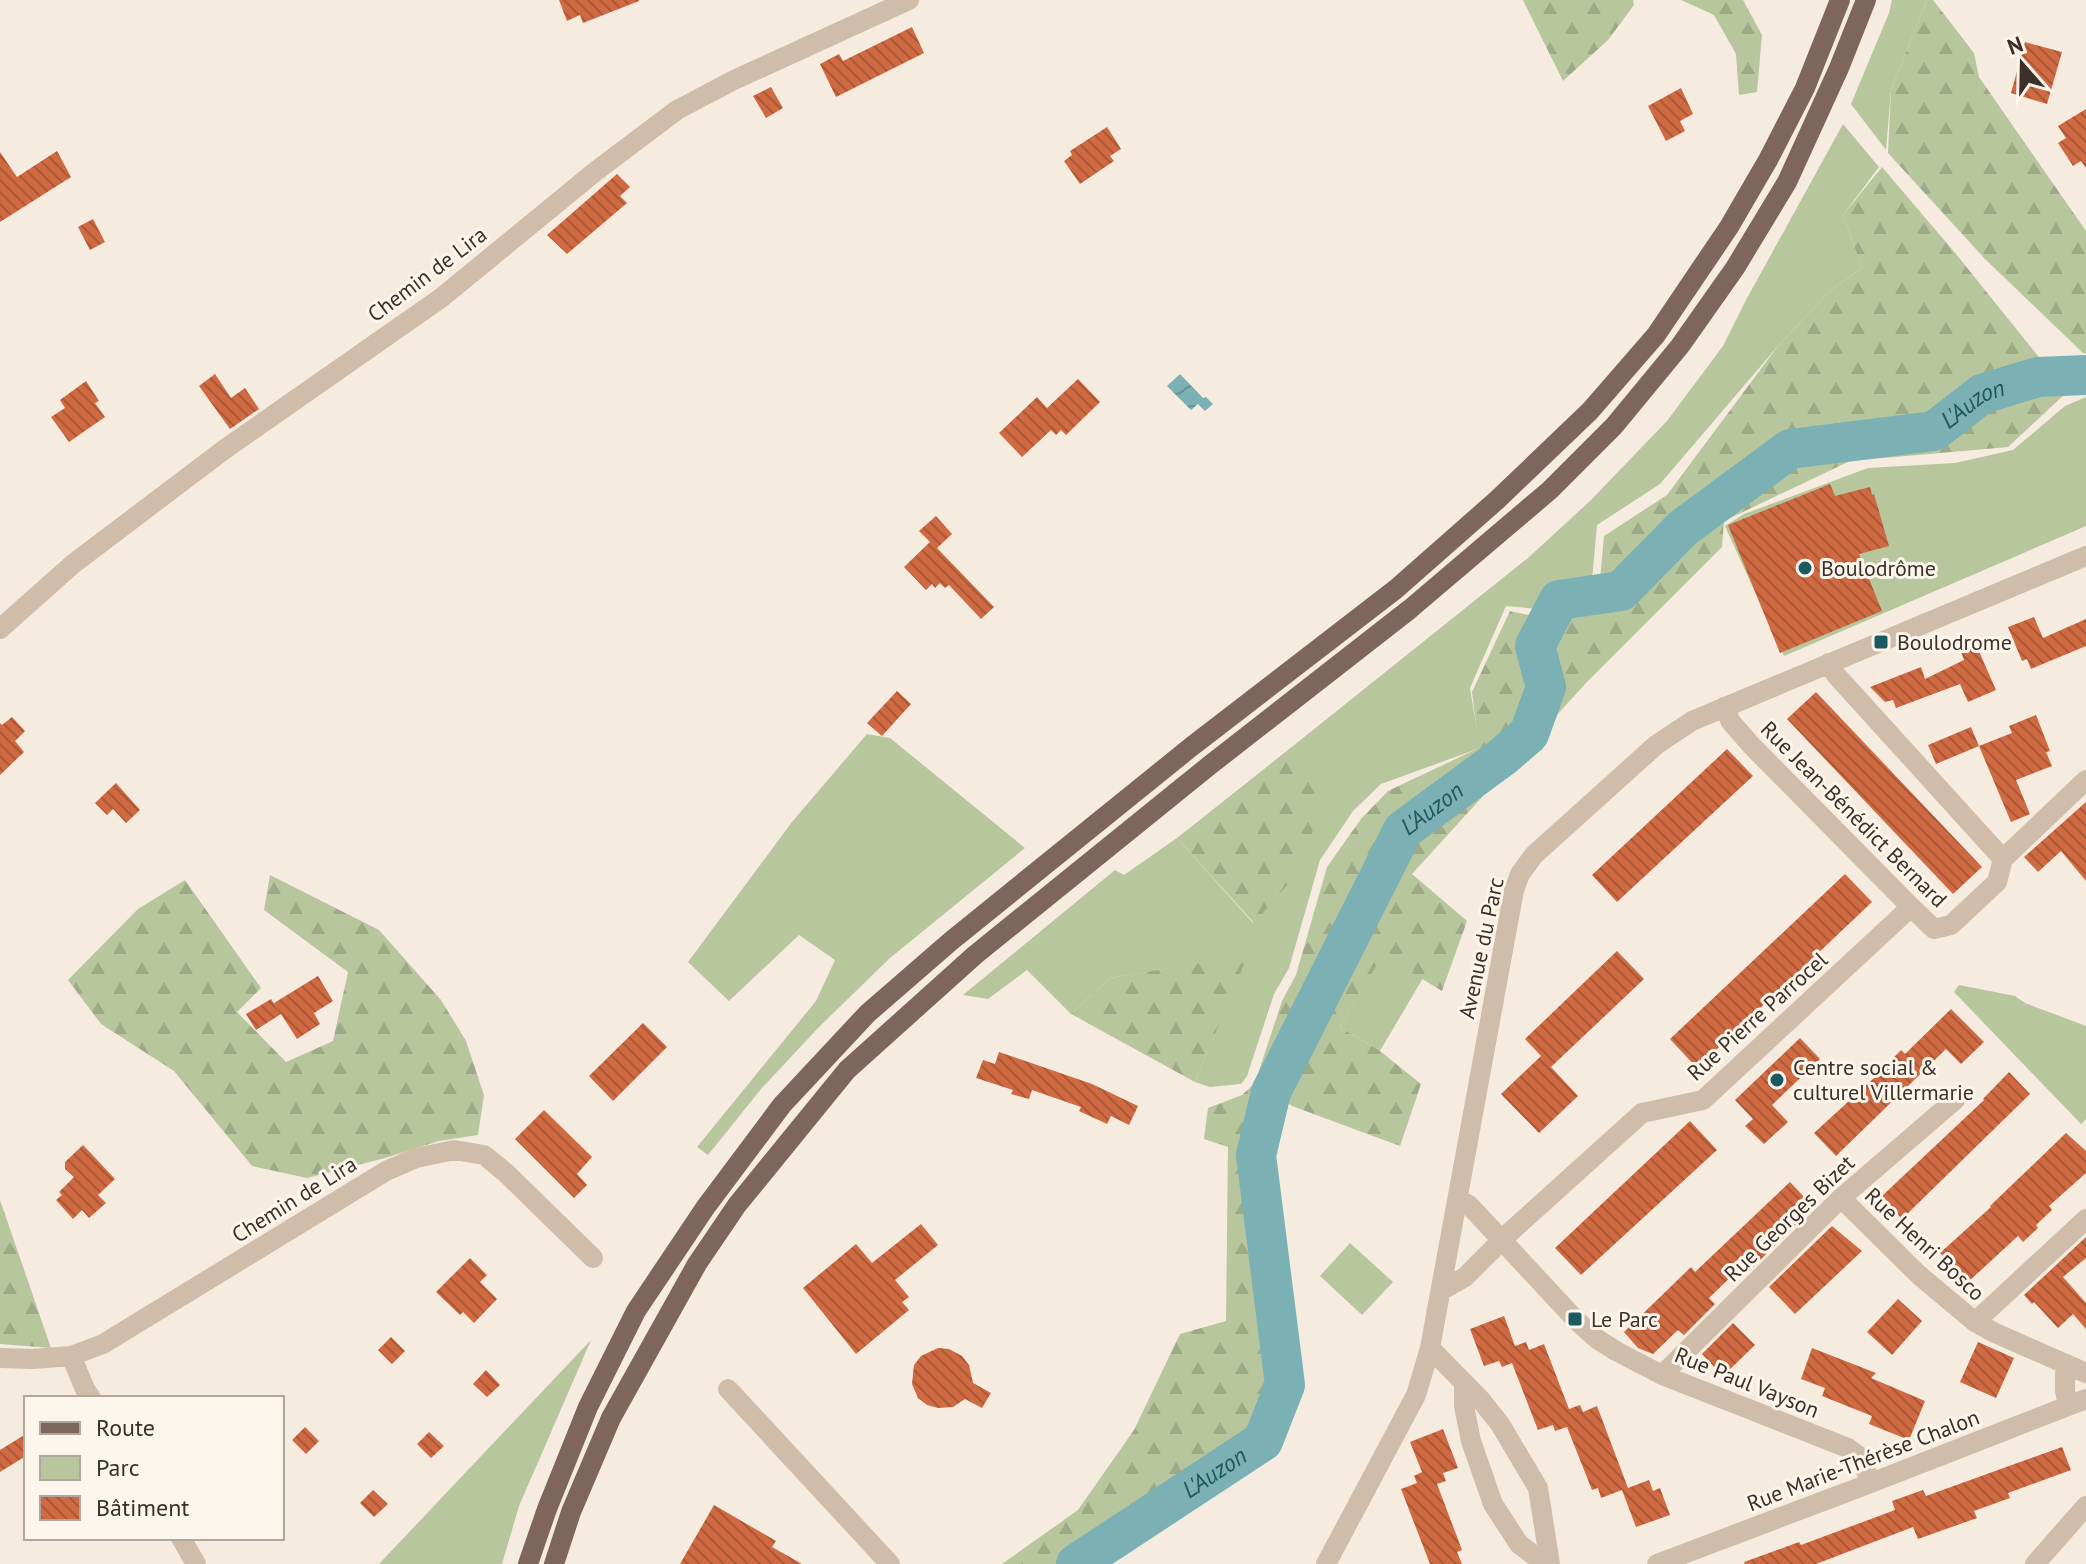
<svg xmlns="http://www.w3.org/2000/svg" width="2086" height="1564" viewBox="0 0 2086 1564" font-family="'PT Sans',sans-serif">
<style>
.green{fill:#b7c69d}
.forest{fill:url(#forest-firs)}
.water{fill:url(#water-waves)}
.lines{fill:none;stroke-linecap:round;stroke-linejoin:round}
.river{stroke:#7bb0b5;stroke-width:40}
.building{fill:url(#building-back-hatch)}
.street{stroke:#cfbca9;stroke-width:20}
.primary{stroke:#7e675a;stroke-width:20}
.poi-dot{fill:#1b5a61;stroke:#fcf5ec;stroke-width:3}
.labels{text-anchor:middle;stroke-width:6;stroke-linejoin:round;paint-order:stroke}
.street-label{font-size:22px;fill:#3b302a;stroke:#fcf5ec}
.poi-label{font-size:22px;fill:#3b302a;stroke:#fcf5ec;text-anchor:start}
.water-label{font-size:24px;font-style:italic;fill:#1b5a61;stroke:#fcf5ec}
</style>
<defs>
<pattern id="forest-firs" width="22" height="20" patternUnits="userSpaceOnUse" patternTransform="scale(2)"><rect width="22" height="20" fill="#b7c69d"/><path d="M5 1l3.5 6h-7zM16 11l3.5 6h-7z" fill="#9eaa87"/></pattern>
<pattern id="water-waves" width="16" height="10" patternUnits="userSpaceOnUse" patternTransform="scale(2)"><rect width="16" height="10" fill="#7bb0b5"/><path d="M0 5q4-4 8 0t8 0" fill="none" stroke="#669093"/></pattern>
<pattern id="building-back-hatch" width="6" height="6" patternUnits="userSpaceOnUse" patternTransform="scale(2)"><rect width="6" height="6" fill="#cf6a43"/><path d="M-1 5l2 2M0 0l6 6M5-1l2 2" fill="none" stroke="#a95838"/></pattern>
</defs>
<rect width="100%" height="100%" fill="#f5ebdf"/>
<path class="green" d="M1892 0H1927L1891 90 1886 150 1851 104 1889 13Z
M1843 124 1879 167 1843 215 1862 268 1830 291 1778 346 1660 484 1597 525 1591 591 1557 596 1550 610 1506 606 1470 688 1480 748 1381 784 1353 811 1320 860 1289 968 1274 994 1247 1076 1241 1084 1210 1087 1195 1082 1247 956 1110 978 1071 1014 1027 970 988 999 963 995 1115 870 1124 875 1177 838 1253 923 1318 775 1293 746 1528 558 1590 501 1667 421 1723 346 1746 300Z
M2086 397V526L1784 656 1725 526 1744 514 1868 468 1955 463 2013 450 2065 406Z
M867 734 890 738 1025 848 890 958 819 1027 761 1089 708 1155 697 1147 816 1001 835 960 799 935 729 1001 688 962 792 822Z
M1383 954 1423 978 1380 1051 1340 1027Z
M1959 985 2015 996 2025 1003 2086 1026V1119L2081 1124 1954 992Z
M1350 1243 1393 1282 1362 1315 1320 1276Z
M591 1340 519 1506 502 1564H379Z"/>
<path class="forest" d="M1523 0H1633L1634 5 1608 40 1563 81Z
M1681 0H1743L1762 35 1757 92 1739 95 1736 54 1714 15Z
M1927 0H1933L1974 53 1979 77 2086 231V353H2083L1985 259 1888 153 1891 90Z
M1882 167 1956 254 2067 392 2008 447 1850 461 1724 521 1722 547 1586 683 1412 874 1467 921 1442 991 1383 955 1340 1027 1380 1051 1421 1084 1400 1146 1292 1106 1267 1087 1249 1151 1276 1385 1257 1436 1065 1564H1002L1078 1510 1134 1430 1180 1334 1226 1321 1228 1147 1204 1139 1208 1108 1242 1095 1255 1083 1282 1001 1296 975 1327 867 1361 819 1388 791 1479 748 1472 692 1510 611 1557 621 1565 607 1598 602 1604 536 1667 495 1778 346 1830 291 1862 268 1843 215Z
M1293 746 1319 775 1309 860 1254 923 1177 838Z
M270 875 379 930 441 1000 466 1041 484 1095 478 1135 439 1141 385 1158 307 1178 252 1166 174 1071 101 1024 68 980 138 909 185 880 261 988 237 1012 286 1062 333 1041 348 972 264 910Z
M1248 955 1195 1082 1071 1014 1110 978Z
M0 1200 51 1348 0 1344Z"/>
<path class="water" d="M1180 374 1203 398 1206 397 1213 404 1205 411 1198 404 1191 410 1167 386Z"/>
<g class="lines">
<path class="river" id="s1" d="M1076 1564 1263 1441 1285 1385 1256 1155 1271 1092 1403 830 1501 758 1529 734 1546 687 1535 646 1559 600 1621 591 1683 528 1790 449 1934 431 1982 394 2038 377 2086 375"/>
</g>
<path class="building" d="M559 0H639V1L583 23 580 15 567 21Z
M912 27 924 53 836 97 820 64 839 54 843 61Z
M2025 42 2062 52 2047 104 2011 93Z
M771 87 783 108 766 118 753 96Z
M1681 88 1693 114 1680 121 1685 131 1666 141 1648 106Z
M2086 109V168L2081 161 2073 166 2058 143 2066 138 2058 126Z
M1107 127 1121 149 1110 156 1114 161 1080 184 1064 161 1072 155 1070 151Z
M57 151 71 177 0 222V152L17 177Z
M617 174 630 187 620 196 627 203 567 254 547 235Z
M93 219 105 242 90 250 78 227Z
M215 374 231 398 245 388 259 409 230 429 199 386Z
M1078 379 1100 402 1066 435 1061 430 1056 435 1051 430 1022 457 999 433 1037 397 1047 408Z
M86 381 99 401 95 403 105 417 69 442 51 417 65 408 60 400Z
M1830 484 1835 496 1870 487 1872 495 1874 494 1889 546 1859 554 1882 611 1780 653 1728 525Z
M936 516 952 534 937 548 994 607 981 619 949 585 945 588 940 583 935 588 932 584 926 590 904 567 930 542 919 531Z
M2034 617 2043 638 2086 619V646L2031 669 2027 659 2022 661 2008 627Z
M1974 640 1996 690 1968 702 1960 684 1896 708 1893 700 1885 702 1870 687 1921 667 1925 679 1964 660 1959 646Z
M897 691 911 704 882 736 867 723Z
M1816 692 1982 867 1953 894 1787 719Z
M2036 715 2050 751 2046 752 2052 766 2016 780 2030 814 2011 822 1979 746 2012 733 2009 726Z
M12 717 25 731 15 741 24 752 0 775V723L2 725Z
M1971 727 1979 746 1936 764 1928 745Z
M1727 749 1753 776 1617 902 1592 875Z
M116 783 140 810 126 823 113 809 107 815 95 803Z
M2086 802V881L2061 851 2038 872 2024 857Z
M1845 874 1872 902 1697 1068 1670 1039Z
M1617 951 1644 979 1551 1067 1578 1096 1539 1133 1501 1094 1541 1056 1525 1039Z
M318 976 333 1001 314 1013 320 1024 297 1039 274 1003Z
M271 999 281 1014 256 1030 246 1014Z
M1951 1009 1984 1042 1961 1064 1946 1049 1836 1156 1814 1133 1873 1079 1901 1050 1905 1054Z
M643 1023 667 1047 613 1101 589 1076Z
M1800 1038 1820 1059 1772 1105 1788 1122 1764 1144 1745 1126 1753 1119 1735 1100Z
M999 1052 1092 1084 1138 1106 1129 1125 1111 1116 1107 1124 1079 1111 1081 1107 1032 1090 1029 1099 1011 1094 1013 1090 976 1078 983 1060 995 1064Z
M2009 1072 2030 1094 1902 1219 1882 1196 1984 1100 1983 1099Z
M544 1110 592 1157 577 1174 587 1185 574 1198 515 1139Z
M1690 1121 1717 1150 1581 1275 1555 1248Z
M2066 1133 2086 1151V1173L2049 1206 2052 1210 2036 1225 2038 1228 2023 1242 2018 1236 1967 1283 1940 1253 1991 1207 1990 1206Z
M83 1145 115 1179 98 1195 106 1203 89 1218 82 1210 73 1219 56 1200 62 1195 59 1192 74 1177 65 1169V1162Z
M1790 1182 1808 1201 1798 1211 1806 1215 1751 1269 1745 1263 1709 1298 1715 1304 1684 1335 1678 1330 1653 1354 1638 1348 1624 1332 1691 1267 1695 1272Z
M921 1224 938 1245 895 1280 909 1297 902 1302 909 1310 856 1354 803 1288 856 1244 872 1263Z
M1832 1226 1862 1251 1795 1314 1769 1287Z
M2086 1237V1258L2063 1277 2086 1303V1329L2073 1314 2058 1328 2034 1302 2032 1304 2024 1295Z
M470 1258 487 1275 480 1282 497 1299 474 1323 463 1312 460 1315 436 1292Z
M1898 1299 1922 1321 1892 1355 1867 1332Z
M1504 1316 1515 1346 1526 1342 1529 1350 1544 1344 1569 1409 1580 1405 1583 1412 1597 1406 1628 1488 1649 1480 1653 1491 1660 1488 1670 1515 1636 1527 1622 1490 1601 1498 1598 1488 1592 1490 1567 1427 1555 1431 1553 1425 1538 1430 1512 1363 1502 1367 1499 1361 1484 1366 1470 1329Z
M1733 1323 1755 1345 1723 1376 1702 1354Z
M391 1337 405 1351 392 1364 378 1350Z
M1978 1342 2014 1358 1996 1398 1960 1382Z
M938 1348 949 1349 962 1356 969 1365 973 1383 991 1393 982 1408 965 1399 953 1407 938 1408 927 1405 918 1398 912 1384 914 1365 921 1356Z
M1812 1348 1876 1373 1871 1378 1925 1401 1909 1440 1869 1424 1872 1416 1822 1396 1825 1388 1801 1379Z
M486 1370 500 1385 487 1397 473 1384Z
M305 1427 319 1441 306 1454 292 1440Z
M1443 1429 1458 1468 1443 1473 1446 1481 1437 1484 1462 1550 1457 1552 1462 1564H1430L1401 1489 1417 1483 1414 1476 1422 1472 1410 1442Z
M429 1432 444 1446 431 1458 417 1444Z
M26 1434V1456L0 1472V1450Z
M2062 1447 2071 1470 2008 1493 2010 1498 1974 1511 1977 1518 1918 1539 1913 1527 1816 1564H1745L1744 1562 1799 1542 1801 1545 1895 1510 1892 1501 1923 1490 1926 1496Z
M373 1490 388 1504 374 1517 360 1503Z
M714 1505 776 1541 772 1547 802 1564H680Z"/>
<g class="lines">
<path class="street" d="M0 629 73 564 225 449 441 298 596 171 677 110 734 80 909 0
M1724 707 1731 722 1751 745 1911 907 1934 929 1951 925 1997 882 2003 859 1836 675 1829 663
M2003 859 2086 780
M1841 1198 1919 1275 1975 1322 1993 1332 2086 1373
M1458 1199 1469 1205 1575 1319 1597 1339 1616 1351 1662 1375 1848 1448 1860 1457 1871 1483
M1442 1290 1465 1277 1509 1233 1642 1113 1703 1100 1911 907
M1975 1322 2086 1219
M1430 1348 1480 1399 1500 1424 1538 1488 1550 1564
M71 1356 85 1389 91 1398
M0 1358 33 1359 71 1356 103 1344 386 1171 416 1158 454 1150 484 1155 506 1173 593 1258
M2065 1364V1391L2068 1405
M1662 1375 1841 1198 1955 1100
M1464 1382V1406L1471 1441 1493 1504 1519 1544 1545 1564
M728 1389 890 1564
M181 1538 196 1564
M1326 1564 1416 1395 1430 1348 1514 890 1520 874 1534 855 1656 745 1692 721 2086 556
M1657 1564 1871 1483 2086 1399
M2035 1564 2086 1506"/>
<path class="primary" d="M528 1564 547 1509 588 1407 636 1311 705 1208 782 1105 868 1013 951 941 1191 747 1396 589 1497 500 1590 411 1656 335 1729 227 1768 160 1805 88 1840 0
M554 1564 571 1512 611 1418 697 1264 737 1205 847 1070 975 955 1210 765 1410 609 1550 490 1614 426 1680 346 1735 268 1787 182 1839 68 1866 0"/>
</g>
<g class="poi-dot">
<circle cx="1805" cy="568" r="8"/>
<rect x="1873" y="634" width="16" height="16" rx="4"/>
<circle cx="1777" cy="1080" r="8"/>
<rect x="1567" y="1311" width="16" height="16" rx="4"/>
</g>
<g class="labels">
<g class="street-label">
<text transform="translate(427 274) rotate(-37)" y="8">Chemin de Lira</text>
<text transform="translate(1854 814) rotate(45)" y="8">Rue Jean-Bénédict Bernard</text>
<text transform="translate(1481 948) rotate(-78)" y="8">Avenue du Parc</text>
<text transform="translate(1757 1016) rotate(-42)" y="8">Rue Pierre Parrocel</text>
<text transform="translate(294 1199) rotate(-32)" y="8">Chemin de Lira</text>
<text transform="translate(1789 1218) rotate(-44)" y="8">Rue Georges Bizet</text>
<text transform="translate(1925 1244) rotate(43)" y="8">Rue Henri Bosco</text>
<text transform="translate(1747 1382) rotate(22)" y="8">Rue Paul Vayson</text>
<text transform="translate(1863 1460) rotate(-21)" y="8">Rue Marie-Thérèse Chalon</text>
</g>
<g class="poi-label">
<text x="1821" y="576">Boulodrôme</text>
<text x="1897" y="650">Boulodrome</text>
<text x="1793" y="1075">Centre social &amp;<tspan x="1793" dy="25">culturel Villermarie</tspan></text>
<text x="1591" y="1327">Le Parc</text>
</g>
<g class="water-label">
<text dy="8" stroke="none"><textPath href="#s1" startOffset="1654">L'Auzon</textPath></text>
<text dy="8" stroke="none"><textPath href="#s1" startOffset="910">L'Auzon</textPath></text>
<text dy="8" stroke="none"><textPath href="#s1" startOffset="166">L'Auzon</textPath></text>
</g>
</g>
<rect x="24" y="1396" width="260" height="144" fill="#fcf5ec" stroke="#afa69e" stroke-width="2"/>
<rect x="40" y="1422" width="40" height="12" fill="#7e675a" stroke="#afa69e" stroke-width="2"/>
<text x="96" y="1436" font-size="24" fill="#3b302a">Route</text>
<rect x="40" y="1456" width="40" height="24" fill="#b7c69d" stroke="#afa69e" stroke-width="2"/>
<text x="96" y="1476" font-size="24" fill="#3b302a">Parc</text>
<rect x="40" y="1496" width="40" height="24" fill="url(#building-back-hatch)" stroke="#afa69e" stroke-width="2"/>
<text x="96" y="1516" font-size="24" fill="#3b302a">Bâtiment</text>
<g transform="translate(2022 64) rotate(340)" stroke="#fcf5ec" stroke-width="6" paint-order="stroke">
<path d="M0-6L14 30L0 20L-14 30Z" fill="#3b302a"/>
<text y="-12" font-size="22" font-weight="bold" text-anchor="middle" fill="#3b302a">N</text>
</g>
</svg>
